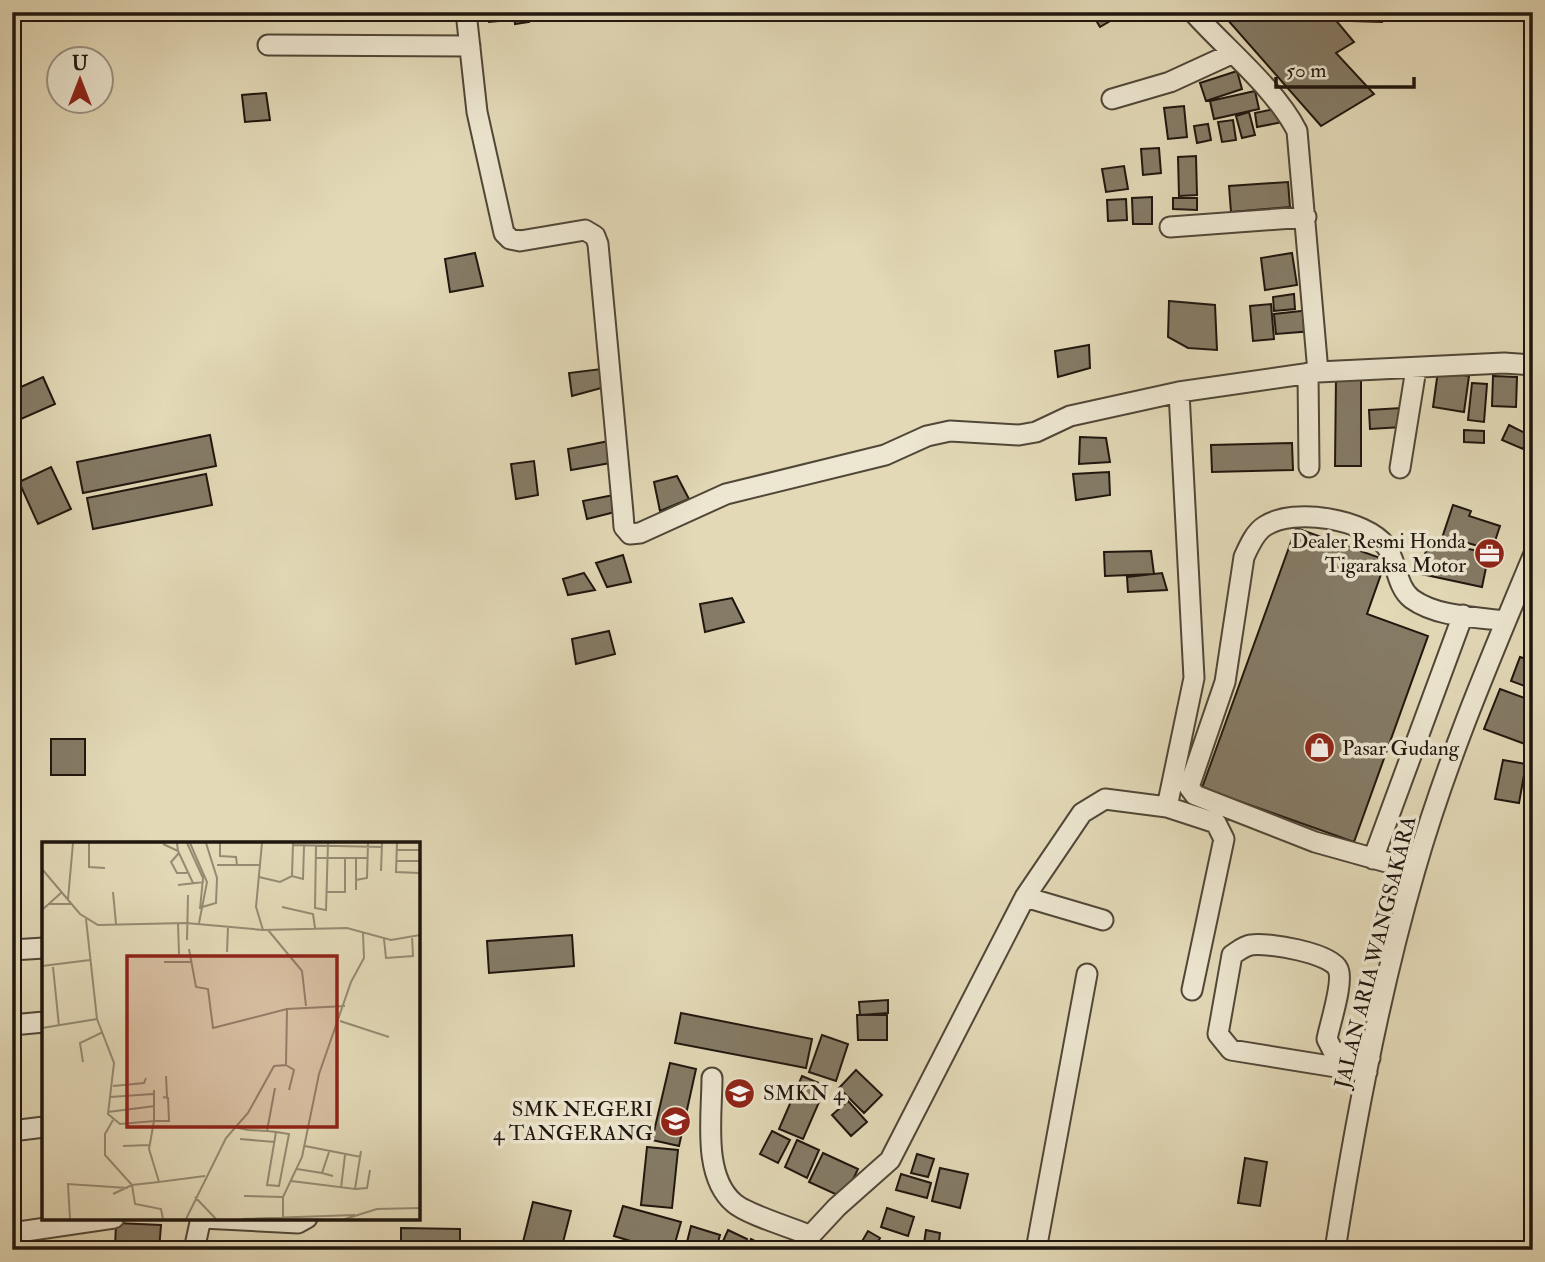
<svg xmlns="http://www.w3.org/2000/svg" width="1545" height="1262" viewBox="0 0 1545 1262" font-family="'IM FELL Double Pica',serif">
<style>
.building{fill:#857b66;stroke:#1f160e;stroke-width:2}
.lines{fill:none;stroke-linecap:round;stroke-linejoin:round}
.minor-casing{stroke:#504738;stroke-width:23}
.minor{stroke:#ede6d0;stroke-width:19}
.labels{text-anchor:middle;stroke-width:7;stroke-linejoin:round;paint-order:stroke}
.poi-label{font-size:21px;fill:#1f160e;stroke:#ede6d0;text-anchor:end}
.street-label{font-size:21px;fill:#1f160e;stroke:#ede6d0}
.inset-road{fill:none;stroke:#958b73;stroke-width:2}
.view{fill:#8f2418;fill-opacity:0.15;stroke:#8f2418;stroke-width:3.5}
.inset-edge{fill:none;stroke:#1f160e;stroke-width:3.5}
</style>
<rect width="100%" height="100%" fill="#e3d9b7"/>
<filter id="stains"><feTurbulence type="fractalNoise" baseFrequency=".00286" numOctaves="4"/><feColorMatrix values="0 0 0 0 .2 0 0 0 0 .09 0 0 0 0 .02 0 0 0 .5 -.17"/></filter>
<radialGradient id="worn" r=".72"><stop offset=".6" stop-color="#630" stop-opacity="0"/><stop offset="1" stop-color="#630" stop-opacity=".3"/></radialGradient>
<path class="building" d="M350 12H381V13L350 15Z
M488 12H510V20L489 22Z
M514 12H528L529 22 515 24Z
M1091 12H1124V13L1100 27Z
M1235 12H1329L1354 42 1336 53 1374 94 1321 126 1226 18Z
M1351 12H1383L1382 22 1351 21Z
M1237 71 1242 89 1206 101 1200 83Z
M1255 91 1259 109 1214 119 1210 101Z
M266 93 270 120 245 122 242 95Z
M1184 106 1187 137 1168 139 1164 108Z
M1280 108 1283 122 1257 127 1255 113Z
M1249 112 1255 135 1242 138 1236 116Z
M1233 120 1236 140 1222 142 1218 122Z
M1208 124 1211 140 1197 143 1194 126Z
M1159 148 1161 173 1143 175 1141 149Z
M1196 156 1197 195 1179 196 1178 157Z
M1124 166 1128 189 1106 192 1102 169Z
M1288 182 1290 207 1231 212 1229 186Z
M1152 197V224H1133L1132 198Z
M1173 198H1197V210L1173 209Z
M1126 199 1127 220 1108 221 1107 200Z
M475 253 483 286 450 292 445 259Z
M1292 253 1297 285 1265 290 1261 258Z
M1529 274 1533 275V316L1524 315Z
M1294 294 1295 309 1274 311 1273 297Z
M1169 301 1215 305 1217 350 1188 348 1168 337Z
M1271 304 1274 339 1253 341 1250 306Z
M1310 310 1313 331 1276 334 1274 314Z
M1089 345 1090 368 1058 377 1055 351Z
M601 369 605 387 572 396 569 373Z
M1438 371 1469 376 1464 412 1433 407Z
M1529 372H1533V405L1525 404Z
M1493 376 1517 377 1516 407 1492 406Z
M43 377 55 404 12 423V391Z
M1336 377H1361V466H1335Z
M1472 383 1487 384 1484 422 1468 420Z
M1401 408 1402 427 1370 429 1369 410Z
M1509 425 1529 435 1523 449 1502 440Z
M1464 430 1484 431V443L1464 442Z
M210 435 216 466 83 493 77 462Z
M1080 437 1106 438 1110 462 1079 464Z
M609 441 616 462 571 470 568 449Z
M1292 443 1293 470 1212 472 1211 445Z
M534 461 538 495 516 499 511 464Z
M51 467 71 509 38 524 19 482Z
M1109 472 1110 495 1076 500 1073 474Z
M206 474 212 505 93 529 87 498Z
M677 476 689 499 660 511 654 482Z
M614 495 619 511 587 519 583 501Z
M1453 505 1471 511 1469 516 1500 526 1492 550 1461 541 1459 546 1441 541Z
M1296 528 1386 560 1367 614 1428 636 1354 842 1202 788Z
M1428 541 1489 553 1482 587 1421 574Z
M1151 551 1154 574 1105 576 1104 552Z
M623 555 631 582 607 587 596 563Z
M584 573 595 590 568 595 563 579Z
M1162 573 1167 590 1128 592 1127 577Z
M732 598 744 622 705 632 700 604Z
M609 631 615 654 576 664 572 639Z
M1520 657 1533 661V689L1511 681Z
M1500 689 1533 701V747L1484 729Z
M51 739H85V775H51Z
M1503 760 1526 764 1519 803 1495 799Z
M572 935 574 966 489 973 487 941Z
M888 1000V1013L860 1015 859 1002Z
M681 1013 812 1039 806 1068 675 1043Z
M857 1015H887V1040H858Z
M822 1035 848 1044 836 1081 809 1072Z
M670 1063 696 1069 679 1146 652 1140Z
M856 1070 882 1095 864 1113 839 1088Z
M802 1076 826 1086 803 1139 779 1129Z
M848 1101 867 1122 851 1136 832 1115Z
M772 1131 790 1140 778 1163 760 1154Z
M797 1140 819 1150 807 1178 785 1167Z
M647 1147 678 1150 672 1208 641 1205Z
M823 1153 858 1169 844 1198 809 1182Z
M917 1154 934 1159 928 1177 911 1173Z
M1245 1158 1267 1162 1260 1206 1238 1203Z
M940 1168 968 1174 960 1208 932 1201Z
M901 1174 931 1183 927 1198 896 1190Z
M533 1202 571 1211 561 1250H521Z
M623 1206 681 1222 673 1250H660L614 1236Z
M887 1208 914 1217 908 1236 881 1227Z
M116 1223 161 1225 159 1250 115 1248Z
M691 1226 720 1235 716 1250H685Z
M401 1228 460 1229V1250H401Z
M728 1230 747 1239 742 1250H719Z
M926 1230 940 1233 938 1250H923Z
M868 1231 880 1238 873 1250H857Z
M751 1239 771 1250H745Z"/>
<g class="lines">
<defs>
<path id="minor" d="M466 12 477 112 504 233 510 239 520 241 585 230 595 236 598 244 623 513 624 527 630 534 640 533 726 494 885 455 927 436 950 431 1019 435 1036 432 1070 416 1179 392
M1193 12C1226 49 1275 88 1297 131L1318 372
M268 45 470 46
M1112 99 1170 82 1231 54
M1170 227 1306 217
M1308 373 1309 467
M1400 468 1416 369
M1167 807 1216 823 1224 839 1192 990
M1373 859 1463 615
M1415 870 1315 842 1195 795 1189 787 1225 682 1244 557C1249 546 1255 532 1265 526 1294 507 1365 519 1386 546 1397 561 1396 587 1412 599 1437 617 1476 617 1506 621
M1025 897 1103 920
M12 950 44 948
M12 1025 44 1022
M1367 1072 1231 1050 1218 1034 1232 955C1238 951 1244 946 1251 945 1267 942 1331 953 1338 969 1344 982 1330 1023 1327 1039L1333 1051 1370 1058
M712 1078C712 1115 702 1176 734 1203 746 1214 792 1228 809 1235
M12 1131 44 1127
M202 1218 298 1223 307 1218
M12 1233 114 1218
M194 1250 201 1218
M797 1250 837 1207 890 1160 1025 897 1082 813 1105 799 1167 807 1194 678 1179 392 1318 372 1504 363 1533 365
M1036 1250 1087 974
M1335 1250C1355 1122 1379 994 1415 870 1446 762 1490 659 1533 556"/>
</defs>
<use href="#minor" class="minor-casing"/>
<use href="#minor" class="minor"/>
</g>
<defs>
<symbol id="office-disc" viewBox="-11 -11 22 22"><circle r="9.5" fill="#8f2418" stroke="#ede6d0"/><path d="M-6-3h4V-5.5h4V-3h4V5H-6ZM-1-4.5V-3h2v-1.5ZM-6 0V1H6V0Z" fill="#fff"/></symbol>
<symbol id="shop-disc" viewBox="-11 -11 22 22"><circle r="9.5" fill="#8f2418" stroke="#ede6d0"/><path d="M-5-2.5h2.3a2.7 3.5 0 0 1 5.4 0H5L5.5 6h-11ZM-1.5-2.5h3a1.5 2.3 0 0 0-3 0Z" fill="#fff"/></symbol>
<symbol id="school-disc" viewBox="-11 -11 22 22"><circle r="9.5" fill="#8f2418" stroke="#ede6d0"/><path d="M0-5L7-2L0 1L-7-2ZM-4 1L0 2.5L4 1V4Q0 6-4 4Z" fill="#fff"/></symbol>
</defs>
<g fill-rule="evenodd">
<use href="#office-disc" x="1472" y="536" width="35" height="35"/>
<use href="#shop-disc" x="1302" y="730" width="35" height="35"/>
<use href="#school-disc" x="722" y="1076" width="35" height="35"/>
<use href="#school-disc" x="658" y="1104" width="35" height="35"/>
</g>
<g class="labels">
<g class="poi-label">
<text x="1466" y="548">Dealer Resmi Honda<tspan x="1466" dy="24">Tigaraksa Motor</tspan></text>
<text x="1342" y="755" text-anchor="start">Pasar Gudang</text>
<text x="763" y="1100" text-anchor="start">SMKN 4</text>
<text x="653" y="1116">SMK NEGERI<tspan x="653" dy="24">4 TANGERANG</tspan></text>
</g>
<g class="street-label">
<text transform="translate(1375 952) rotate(-76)" y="7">JALAN ARIA WANGSAKARA</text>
</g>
</g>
<g transform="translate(42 842)">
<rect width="378" height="378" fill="#e3d9b7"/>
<path class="inset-road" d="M47 1V25L63 26M145 1 161 36 158 67M148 1 165 40 157 81M178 1V14L194 15 195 23M220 1 214 65 221 88M355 1 354 30 378 31M121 2 136 9 135 1M251 3 340 5M274 4 273 66 284 68 286 1M354 8H378M136 9 151 41M137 11 129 20 135 31H145M273 16H326M314 16V48M354 19H378M175 23H218M0 27 38 72 56 83 144 81 221 88 305 86 349 98 378 93M339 29 340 1M250 34 251 1M217 35 238 40 250 34 261 37 262 4M314 38 325 36 326 1M136 43 162 40M71 50 74 82M285 50H303V16M26 57 31 1M6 62H29M240 65 271 72 273 86M157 66 174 61 175 36 164 1M0 68 19 51M44 77 55 177 72 221 66 272 78 282 112 279 107 307 117 340 163 334M136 81 137 112M226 88 260 129 264 164M342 97 344 116 371 114 370 94M145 98 146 53M147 107 154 145 166 147 171 186 245 167M185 110 186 85M122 120H149M0 124 48 118M11 125 17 184M298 179 347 195M0 186 55 177M41 220 38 201 61 190M244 223 252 228 247 248M124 234 125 255M71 244 102 241 104 236M112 248V279H127L126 256 121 255M68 255 111 252M66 270 113 264M71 278 63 292V313L90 343 93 362 119 367 121 377M192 285 206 288 225 289 234 290 247 292 237 344 225 343 234 290M225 289 233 246M198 297 233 300M81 304 108 303M263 304 319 315M287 310 280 331 291 334M255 327 280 331M249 339 313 347 319 309M299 346 303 313M313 347 325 346 328 328M71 352 90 343 117 340M202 354 241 355M153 355 174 377M28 377 26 342 86 346M144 377 184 296 206 271 232 224 244 223 245 167 303 164M200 377 313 373M241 377V355L260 315 277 232 309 140 322 116 321 91M303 377 335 367 378 366"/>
<path class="view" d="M85 114H295V285H85Z"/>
<rect width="378" height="378" class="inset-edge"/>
</g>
<rect width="1545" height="1262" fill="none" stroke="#e3d9b7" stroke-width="42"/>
<rect x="14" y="14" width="1517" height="1234" fill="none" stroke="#1f160e" stroke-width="3.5"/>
<rect x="21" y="21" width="1503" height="1220" fill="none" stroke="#1f160e" stroke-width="2"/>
<g transform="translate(80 80)"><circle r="33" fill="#ede6d0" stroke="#9b9382" stroke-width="2"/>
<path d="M0-5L12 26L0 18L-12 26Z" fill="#8f2418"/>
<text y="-10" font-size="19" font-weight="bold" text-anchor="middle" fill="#1f160e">U</text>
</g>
<path d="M1276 77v10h138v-10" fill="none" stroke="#1f160e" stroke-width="3.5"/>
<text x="1286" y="77" font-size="21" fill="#1f160e" stroke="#ede6d0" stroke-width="5" paint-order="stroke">50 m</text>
<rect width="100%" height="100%" filter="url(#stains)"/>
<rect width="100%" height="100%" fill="url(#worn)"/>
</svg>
